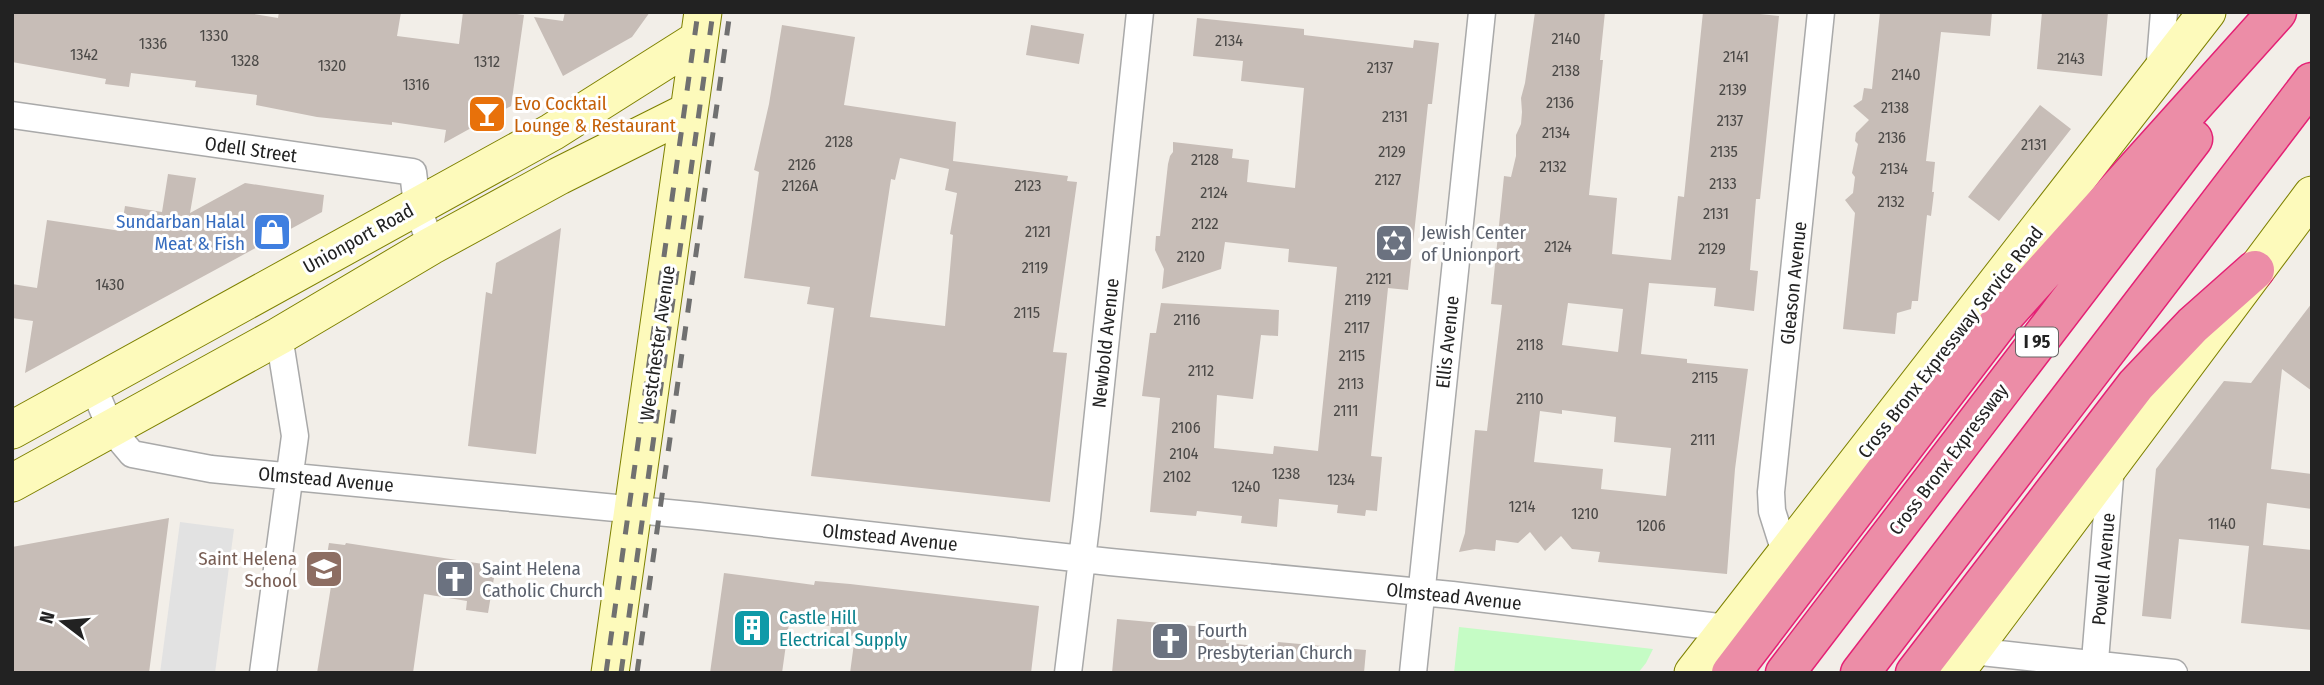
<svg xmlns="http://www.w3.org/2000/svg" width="2324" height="685" viewBox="0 0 2324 685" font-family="'Fira Sans Condensed',sans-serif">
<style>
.park{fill:#c5fcc5}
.parking{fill:#e2e2e2}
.building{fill:#c7bdb7;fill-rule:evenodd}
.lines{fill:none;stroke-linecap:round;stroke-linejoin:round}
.street-casing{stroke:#a9a9a9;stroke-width:29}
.secondary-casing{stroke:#7e8100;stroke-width:39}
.highway-casing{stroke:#e42175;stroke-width:41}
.street{stroke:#fff;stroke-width:26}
.secondary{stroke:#fdfabb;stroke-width:37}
.highway{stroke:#ec8da7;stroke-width:38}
.rail{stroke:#707070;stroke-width:5;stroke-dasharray:14 14;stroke-linecap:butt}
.labels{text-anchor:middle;stroke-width:6;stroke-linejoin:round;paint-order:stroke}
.number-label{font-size:16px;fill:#4b4947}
.shield{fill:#fff;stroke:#646464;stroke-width:2}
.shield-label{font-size:18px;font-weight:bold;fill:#222}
.food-label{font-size:19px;fill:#c56008;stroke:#fff;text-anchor:start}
.street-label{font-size:19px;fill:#222;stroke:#fff}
.shop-label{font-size:19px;fill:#366cbe;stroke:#fff;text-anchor:end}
.worship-label{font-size:19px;fill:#5b616d;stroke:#fff;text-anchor:start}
.education-label{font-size:19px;fill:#785e54;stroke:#fff;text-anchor:end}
.culture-label{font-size:19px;fill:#0d838f;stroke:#fff;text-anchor:start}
</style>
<rect width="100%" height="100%" fill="#f2eee8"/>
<path class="park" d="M1459 627 1653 649 1646 663 1638 673H1454Z"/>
<path class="parking" d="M180 522 234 529 215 673H160Z"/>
<path class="building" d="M12 12H243L278 18 279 12H401L397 36 459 44 463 12H502L524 15 511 106 444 143 446 130 392 122V125L317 117 256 105 257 95 195 87 196 81 131 73 129 87 105 84 106 79 12 62Z
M565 12H650L632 37 563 76 534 17 563 21Z
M1535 12H1605L1600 60H1603L1589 195 1617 198 1612 254 1671 260 1678 196 1684 197 1703 12H1741L1779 16 1760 199H1756L1750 270 1758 271 1754 311 1714 306 1716 288 1649 283 1641 354 1687 359V363L1748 369 1735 469 1727 574 1598 562 1600 552 1572 549 1561 536 1545 551 1530 532 1518 543 1496 540 1495 551 1475 549 1459 552 1465 533 1475 430 1487 431 1502 305 1491 304 1504 176 1511 177 1516 156V135L1521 124 1522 112 1521 98 1525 83ZM1568 303 1623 309 1618 352 1562 345ZM1562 410 1616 417 1614 442 1671 448 1666 496 1601 489 1603 469 1534 462 1540 411 1562 414Z
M1880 12H1992L1990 36 1941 32 1926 161 1935 162 1932 192H1934L1931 216 1927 215 1918 301H1912L1911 309 1897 313 1895 334 1843 329 1855 213 1845 200 1853 193 1855 177 1852 173 1858 144 1855 141 1856 133 1869 120 1853 106 1862 100 1864 88 1872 89Z
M2042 12H2108L2102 76 2037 69Z
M1197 18 1304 29V35L1413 48 1414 40 1439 43 1432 104H1428L1408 290 1388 288 1371 456 1382 457 1377 511 1366 510 1365 516 1337 513 1338 505 1279 499 1277 527 1241 523 1242 516 1197 511 1196 516 1150 512 1160 398 1142 396 1150 333H1156L1161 303 1279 310 1278 336 1261 335 1253 399 1217 395 1214 448 1273 454 1274 446 1318 451 1337 267 1288 262 1289 249 1225 242 1221 269 1162 289 1164 269 1155 250 1156 236H1160L1168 164 1170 156 1173 152V142L1233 149 1232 158 1249 160 1247 182 1295 188 1304 88 1241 81 1243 61 1193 56Z
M782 25 855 37 844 105 956 122 953 161 1068 176 1067 181 1077 182 1053 352 1067 353 1050 502 811 476 834 308 807 304 810 287 744 278 759 172 754 170 769 104ZM900 158 949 169 945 190 957 193 950 234 953 235 945 326 870 317 891 179 895 180Z
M1031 25 1084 34 1079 64 1026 55Z
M2040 105 2071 129 1999 221 1968 197Z
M168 174 196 178 190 213 245 183 324 195 322 212 25 373 33 321 12 318V284L37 288 47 220 121 231 125 206 162 212Z
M561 228 536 454 468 446 486 292 492 294 496 263Z
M2312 303V391L2282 369 2271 469 2312 474V509L2267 503 2263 545 2312 550V630L2241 623 2249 546 2179 539 2171 619 2142 616 2156 469 2224 381 2251 383Z
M169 518 149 673H12V547Z
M329 543 345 545 346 543 496 566 488 613 466 610 467 601 424 594 413 673H317L332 580 323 579Z
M724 573 814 585 815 581 850 584 1039 606 1031 673H850L855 636 830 634 831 626 789 623 782 673H710Z
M1117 619 1205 627 1204 637 1226 639V643L1277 648 1278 642 1366 650 1364 673H1112Z"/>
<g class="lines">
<defs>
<path id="street" d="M2159 73 2164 12
M12 115 413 172 417 205 431 246
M93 386 111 429 132 454 211 469 699 516 1110 562 1452 595 1727 628
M1785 552 1772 511 1771 492 1821 12
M1972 651 2174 673
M263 673 295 436 279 336
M1068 673 1087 518 1140 12
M1413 673 1482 12
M2094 673 2111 465"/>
<path id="secondary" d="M12 430 552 132 699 39
M12 483 279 336 431 246 559 176 689 111
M610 673 703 12
M1693 673 2207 12
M1955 673 2312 195"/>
<path id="highway" d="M1731 673 2003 317 2277 12
M1785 673 2193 139
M1860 673 2312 82
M1915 673 2136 385 2193 325 2255 270"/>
</defs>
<use href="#street" class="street-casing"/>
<use href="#secondary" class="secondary-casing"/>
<use href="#highway" class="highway-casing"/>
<use href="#street" class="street"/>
<use href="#secondary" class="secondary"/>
<use href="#highway" class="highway"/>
<path class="rail" d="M606 673 698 12
M621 673 713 12
M637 673 730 12"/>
</g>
<defs>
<symbol id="bar-square" viewBox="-11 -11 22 22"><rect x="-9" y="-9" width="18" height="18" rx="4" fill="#e8710a" stroke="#fff"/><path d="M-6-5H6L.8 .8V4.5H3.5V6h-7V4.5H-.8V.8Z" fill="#fff"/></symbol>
<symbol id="shop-square" viewBox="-11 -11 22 22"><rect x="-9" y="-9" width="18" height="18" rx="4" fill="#3f7fe0" stroke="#fff"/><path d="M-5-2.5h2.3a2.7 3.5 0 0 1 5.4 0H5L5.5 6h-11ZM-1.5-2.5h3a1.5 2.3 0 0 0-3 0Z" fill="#fff"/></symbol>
<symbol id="synagogue-square" viewBox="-11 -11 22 22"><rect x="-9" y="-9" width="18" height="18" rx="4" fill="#6b7280" stroke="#fff"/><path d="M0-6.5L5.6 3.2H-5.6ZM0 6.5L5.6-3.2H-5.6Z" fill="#fff"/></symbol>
<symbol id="school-square" viewBox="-11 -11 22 22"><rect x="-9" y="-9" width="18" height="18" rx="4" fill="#8d6e63" stroke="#fff"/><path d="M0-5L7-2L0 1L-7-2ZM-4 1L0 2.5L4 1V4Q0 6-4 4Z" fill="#fff"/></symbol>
<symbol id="church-square" viewBox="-11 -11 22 22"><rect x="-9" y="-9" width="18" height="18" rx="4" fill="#6b7280" stroke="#fff"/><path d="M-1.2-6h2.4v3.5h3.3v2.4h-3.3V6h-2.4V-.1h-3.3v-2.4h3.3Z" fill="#fff"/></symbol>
<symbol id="building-square" viewBox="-11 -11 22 22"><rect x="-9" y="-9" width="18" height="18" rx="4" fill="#0f9aa8" stroke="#fff"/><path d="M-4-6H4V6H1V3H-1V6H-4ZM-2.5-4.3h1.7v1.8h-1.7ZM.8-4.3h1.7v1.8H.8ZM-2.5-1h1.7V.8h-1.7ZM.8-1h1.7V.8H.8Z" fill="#fff"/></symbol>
</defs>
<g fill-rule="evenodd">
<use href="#bar-square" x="465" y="92" width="44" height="44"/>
<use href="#shop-square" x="250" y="210" width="44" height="44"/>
<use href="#synagogue-square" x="1372" y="221" width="44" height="44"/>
<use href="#school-square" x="302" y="547" width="44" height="44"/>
<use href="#church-square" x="433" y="557" width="44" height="44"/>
<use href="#building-square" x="730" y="606" width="44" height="44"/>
<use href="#church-square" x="1148" y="619" width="44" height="44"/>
</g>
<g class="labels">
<g class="number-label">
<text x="214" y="41">1330</text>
<text x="1566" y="44">2140</text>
<text x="1229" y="46">2134</text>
<text x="153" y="49">1336</text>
<text x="84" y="60">1342</text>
<text x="1736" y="62">2141</text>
<text x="2071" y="64">2143</text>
<text x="245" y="66">1328</text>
<text x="487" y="67">1312</text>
<text x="332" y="71">1320</text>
<text x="1380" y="73">2137</text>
<text x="1566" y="76">2138</text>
<text x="1906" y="80">2140</text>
<text x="416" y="90">1316</text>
<text x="1733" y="95">2139</text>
<text x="1560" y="108">2136</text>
<text x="1895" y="113">2138</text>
<text x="1395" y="122">2131</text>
<text x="1730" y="126">2137</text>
<text x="1556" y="138">2134</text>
<text x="1892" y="143">2136</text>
<text x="839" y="147">2128</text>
<text x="2034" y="150">2131</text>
<text x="1392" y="157">2129</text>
<text x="1724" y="157">2135</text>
<text x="1205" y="165">2128</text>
<text x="802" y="170">2126</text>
<text x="1553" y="172">2132</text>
<text x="1894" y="174">2134</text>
<text x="1388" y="185">2127</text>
<text x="1723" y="189">2133</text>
<text x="800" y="191">2126A</text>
<text x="1028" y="191">2123</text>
<text x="1214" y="198">2124</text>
<text x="1891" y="207">2132</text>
<text x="1716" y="219">2131</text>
<text x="1205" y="229">2122</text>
<text x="1038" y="237">2121</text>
<text x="1558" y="252">2124</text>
<text x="1712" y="254">2129</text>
<text x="1191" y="262">2120</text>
<text x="1035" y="273">2119</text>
<text x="1379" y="284">2121</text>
<text x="110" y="290">1430</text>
<text x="1358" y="305">2119</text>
<text x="1027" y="318">2115</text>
<text x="1187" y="325">2116</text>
<text x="1357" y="333">2117</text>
<text x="1530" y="350">2118</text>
<text x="1352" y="361">2115</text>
<text x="1201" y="376">2112</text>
<text x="1705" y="383">2115</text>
<text x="1351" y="389">2113</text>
<text x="1530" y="404">2110</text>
<text x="1346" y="416">2111</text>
<text x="1186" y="433">2106</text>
<text x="1703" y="445">2111</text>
<text x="1184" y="459">2104</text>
<text x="1286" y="479">1238</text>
<text x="1177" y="482">2102</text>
<text x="1341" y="485">1234</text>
<text x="1246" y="492">1240</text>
<text x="1522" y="512">1214</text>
<text x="1585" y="519">1210</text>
<text x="2222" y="529">1140</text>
<text x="1651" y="531">1206</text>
</g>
<rect class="shield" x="2016" y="327.5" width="42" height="29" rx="5"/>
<g class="shield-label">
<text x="2037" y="348">I 95</text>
</g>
<g class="food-label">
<text x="514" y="110">Evo Cocktail<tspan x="514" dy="22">Lounge &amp; Restaurant</tspan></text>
</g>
<g class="street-label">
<text transform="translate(251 149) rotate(8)" y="7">Odell Street</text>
<text transform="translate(358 238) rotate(-29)" y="7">Unionport Road</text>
<text transform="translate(1793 283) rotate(-84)" y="7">Gleason Avenue</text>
<text transform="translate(1447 342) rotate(-84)" y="7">Ellis Avenue</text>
<text transform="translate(1950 342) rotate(-52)" y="7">Cross Bronx Expressway Service Road</text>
<text transform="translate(657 343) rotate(-82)" y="7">Westchester Avenue</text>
<text transform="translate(1105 343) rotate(-84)" y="7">Newbold Avenue</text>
<text transform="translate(1948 459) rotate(-53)" y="7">Cross Bronx Expressway</text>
<text transform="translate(326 479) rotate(5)" y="7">Olmstead Avenue</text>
<text transform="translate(890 537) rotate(6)" y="7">Olmstead Avenue</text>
<text transform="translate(2103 569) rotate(-85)" y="7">Powell Avenue</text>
<text transform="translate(1454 596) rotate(6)" y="7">Olmstead Avenue</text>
</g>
<g class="shop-label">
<text x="245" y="228">Sundarban Halal<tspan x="245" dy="22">Meat &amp; Fish</tspan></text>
</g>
<g class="worship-label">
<text x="1421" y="239">Jewish Center<tspan x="1421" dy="22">of Unionport</tspan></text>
<text x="482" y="575">Saint Helena<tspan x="482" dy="22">Catholic Church</tspan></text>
<text x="1197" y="637">Fourth<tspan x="1197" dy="22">Presbyterian Church</tspan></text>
</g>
<g class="education-label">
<text x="297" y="565">Saint Helena<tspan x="297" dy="22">School</tspan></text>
</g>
<g class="culture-label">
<text x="779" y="624">Castle Hill<tspan x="779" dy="22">Electrical Supply</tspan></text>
</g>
</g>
<rect width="2324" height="685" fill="none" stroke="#222222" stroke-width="28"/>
<g transform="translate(63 622) rotate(286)" stroke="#ffffff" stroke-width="5" paint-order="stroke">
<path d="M0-5L12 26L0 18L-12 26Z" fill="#222222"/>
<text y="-10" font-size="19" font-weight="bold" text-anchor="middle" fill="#222222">N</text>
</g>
</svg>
